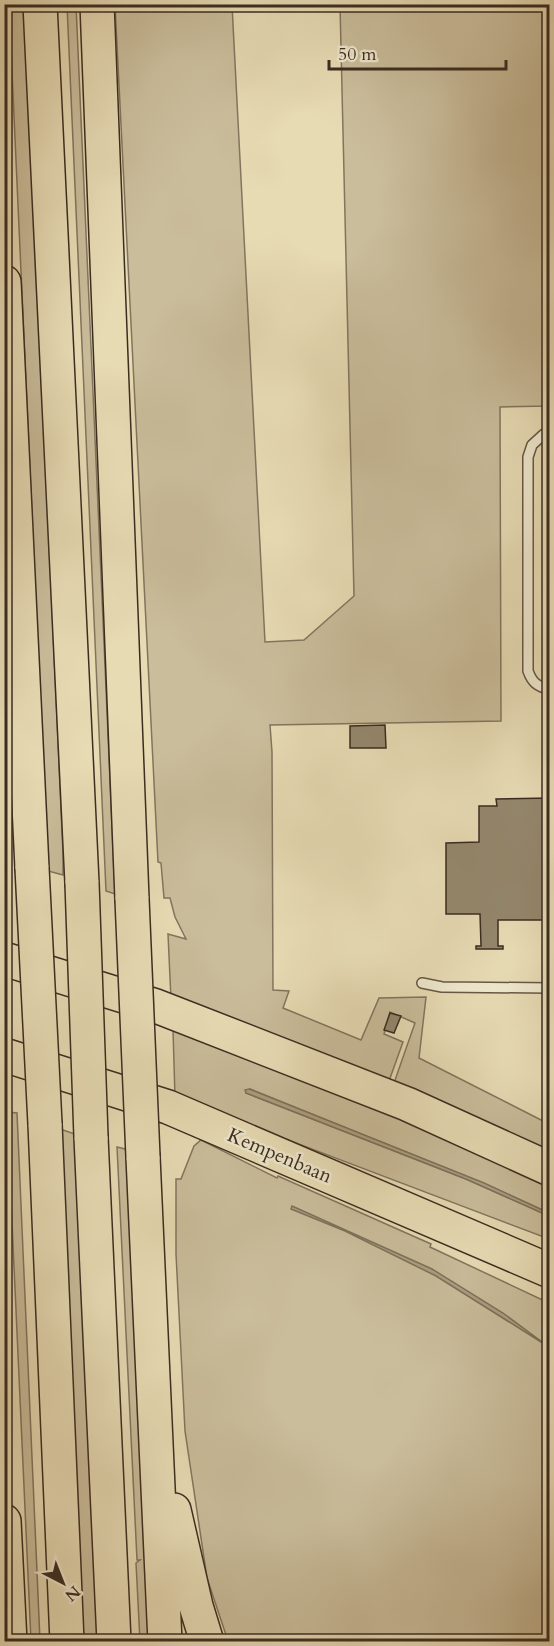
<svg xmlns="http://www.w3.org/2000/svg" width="554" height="1646" viewBox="0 0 554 1646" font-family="Cardo,serif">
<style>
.green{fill:#cabd9b;stroke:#82755e;stroke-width:1.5}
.water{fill:#aca082;stroke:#7e725b;stroke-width:1.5}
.building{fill:#94876d;stroke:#3a2d20;stroke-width:1.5}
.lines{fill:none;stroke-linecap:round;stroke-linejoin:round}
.lane-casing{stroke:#655845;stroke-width:12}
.highway-casing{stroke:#3a2d20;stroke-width:36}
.lane{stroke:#efe8ce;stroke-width:9}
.highway{stroke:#e7dbb4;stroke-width:33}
.highway-bridge-casing{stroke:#3a2d20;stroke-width:36;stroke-linecap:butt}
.highway-bridge{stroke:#e7dbb4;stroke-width:33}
.labels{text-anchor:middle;stroke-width:5;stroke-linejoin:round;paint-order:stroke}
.street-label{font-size:20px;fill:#3a2d20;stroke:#efe8ce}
</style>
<rect width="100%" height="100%" fill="#e7dbb4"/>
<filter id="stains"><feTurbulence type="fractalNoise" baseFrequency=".00333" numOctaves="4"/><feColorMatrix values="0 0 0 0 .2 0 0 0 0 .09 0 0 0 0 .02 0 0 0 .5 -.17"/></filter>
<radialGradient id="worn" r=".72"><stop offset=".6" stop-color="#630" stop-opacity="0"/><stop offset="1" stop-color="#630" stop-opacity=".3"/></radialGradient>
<path class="green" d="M9 5H25L63 853V875L48 871Z
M67 5H76L115 894 106 891Z
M115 5H232L265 642 304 640 354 596 340 5H549V406L500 407 501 721 270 725 272 752 273 990 289 991 283 1008 361 1040 379 998 426 997 419 1058 549 1124V1152L394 1083 415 1023 390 1012 384 1034 403 1042 389 1081 171 999 168 934 186 939 175 917 170 898H164L161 863 158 862Z
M173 1030 332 1089 549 1183V1213L483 1183 250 1089 246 1093 466 1179 549 1216V1239L175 1097Z
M7 1112 17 1113 40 1641H31Z
M60 1129 75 1134 99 1641H82Z
M201 1140 277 1178 278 1176 431 1244 430 1247 549 1303V1641H228L207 1578 185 1431 176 1254V1179H181L194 1146Z
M117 1147 125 1149 127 1154 150 1641H140L136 1563 140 1560H137Z"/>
<path class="water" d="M249 1089 484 1183 549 1213V1216L466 1179 246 1093 245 1090Z
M292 1206 432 1269 503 1313 549 1347 436 1276 345 1231 291 1209Z"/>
<path class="building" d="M385 725 386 748H350V726Z
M550 798V920H498V946H503V949H476V946H481L480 914H446V843L479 842V806H497L496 799Z
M390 1013 401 1016 394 1033 384 1030Z"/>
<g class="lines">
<defs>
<path id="lane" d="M550 434H544L532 445 528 457V671C532 682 537 687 550 689
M422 983 442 987 550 988"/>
<path id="highway" d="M40 4 82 883
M97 4 132 899
M4 282 32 868
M4 959 156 1006 407 1104 550 1169
M4 1055 168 1107 550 1271
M45 1124 67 1642
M91 1137 114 1642
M143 1157 165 1642
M174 1510 196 1606 207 1642
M4 1521 10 1642"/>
</defs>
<use href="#lane" class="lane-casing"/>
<use href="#highway" class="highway-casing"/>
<use href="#lane" class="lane"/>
<use href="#highway" class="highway"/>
<defs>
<path id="highway-bridge" d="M32 868 45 1124
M82 883 91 1137
M132 899 143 1157"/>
</defs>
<use href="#highway-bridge" class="highway-bridge-casing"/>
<use href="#highway-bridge" class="highway-bridge"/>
</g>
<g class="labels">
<g class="street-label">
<text transform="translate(280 1155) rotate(23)" y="7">Kempenbaan</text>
</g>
</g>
<rect width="554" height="1646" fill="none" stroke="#e7dbb4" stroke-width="24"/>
<rect x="6" y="6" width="542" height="1634" fill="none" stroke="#3a2d20" stroke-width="3"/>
<rect x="12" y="12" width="530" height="1622" fill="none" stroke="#3a2d20" stroke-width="1.5"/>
<g transform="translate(63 1583) rotate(138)" stroke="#efe8ce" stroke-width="4.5" paint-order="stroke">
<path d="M0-4.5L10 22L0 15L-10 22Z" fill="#3a2d20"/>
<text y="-9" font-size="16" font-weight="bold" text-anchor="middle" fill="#3a2d20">N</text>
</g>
<path d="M329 60v9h177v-9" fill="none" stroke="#3a2d20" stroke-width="3"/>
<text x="338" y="60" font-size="18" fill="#3a2d20" stroke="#efe8ce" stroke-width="4.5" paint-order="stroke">50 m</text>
<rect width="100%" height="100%" filter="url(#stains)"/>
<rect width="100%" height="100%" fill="url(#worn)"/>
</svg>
